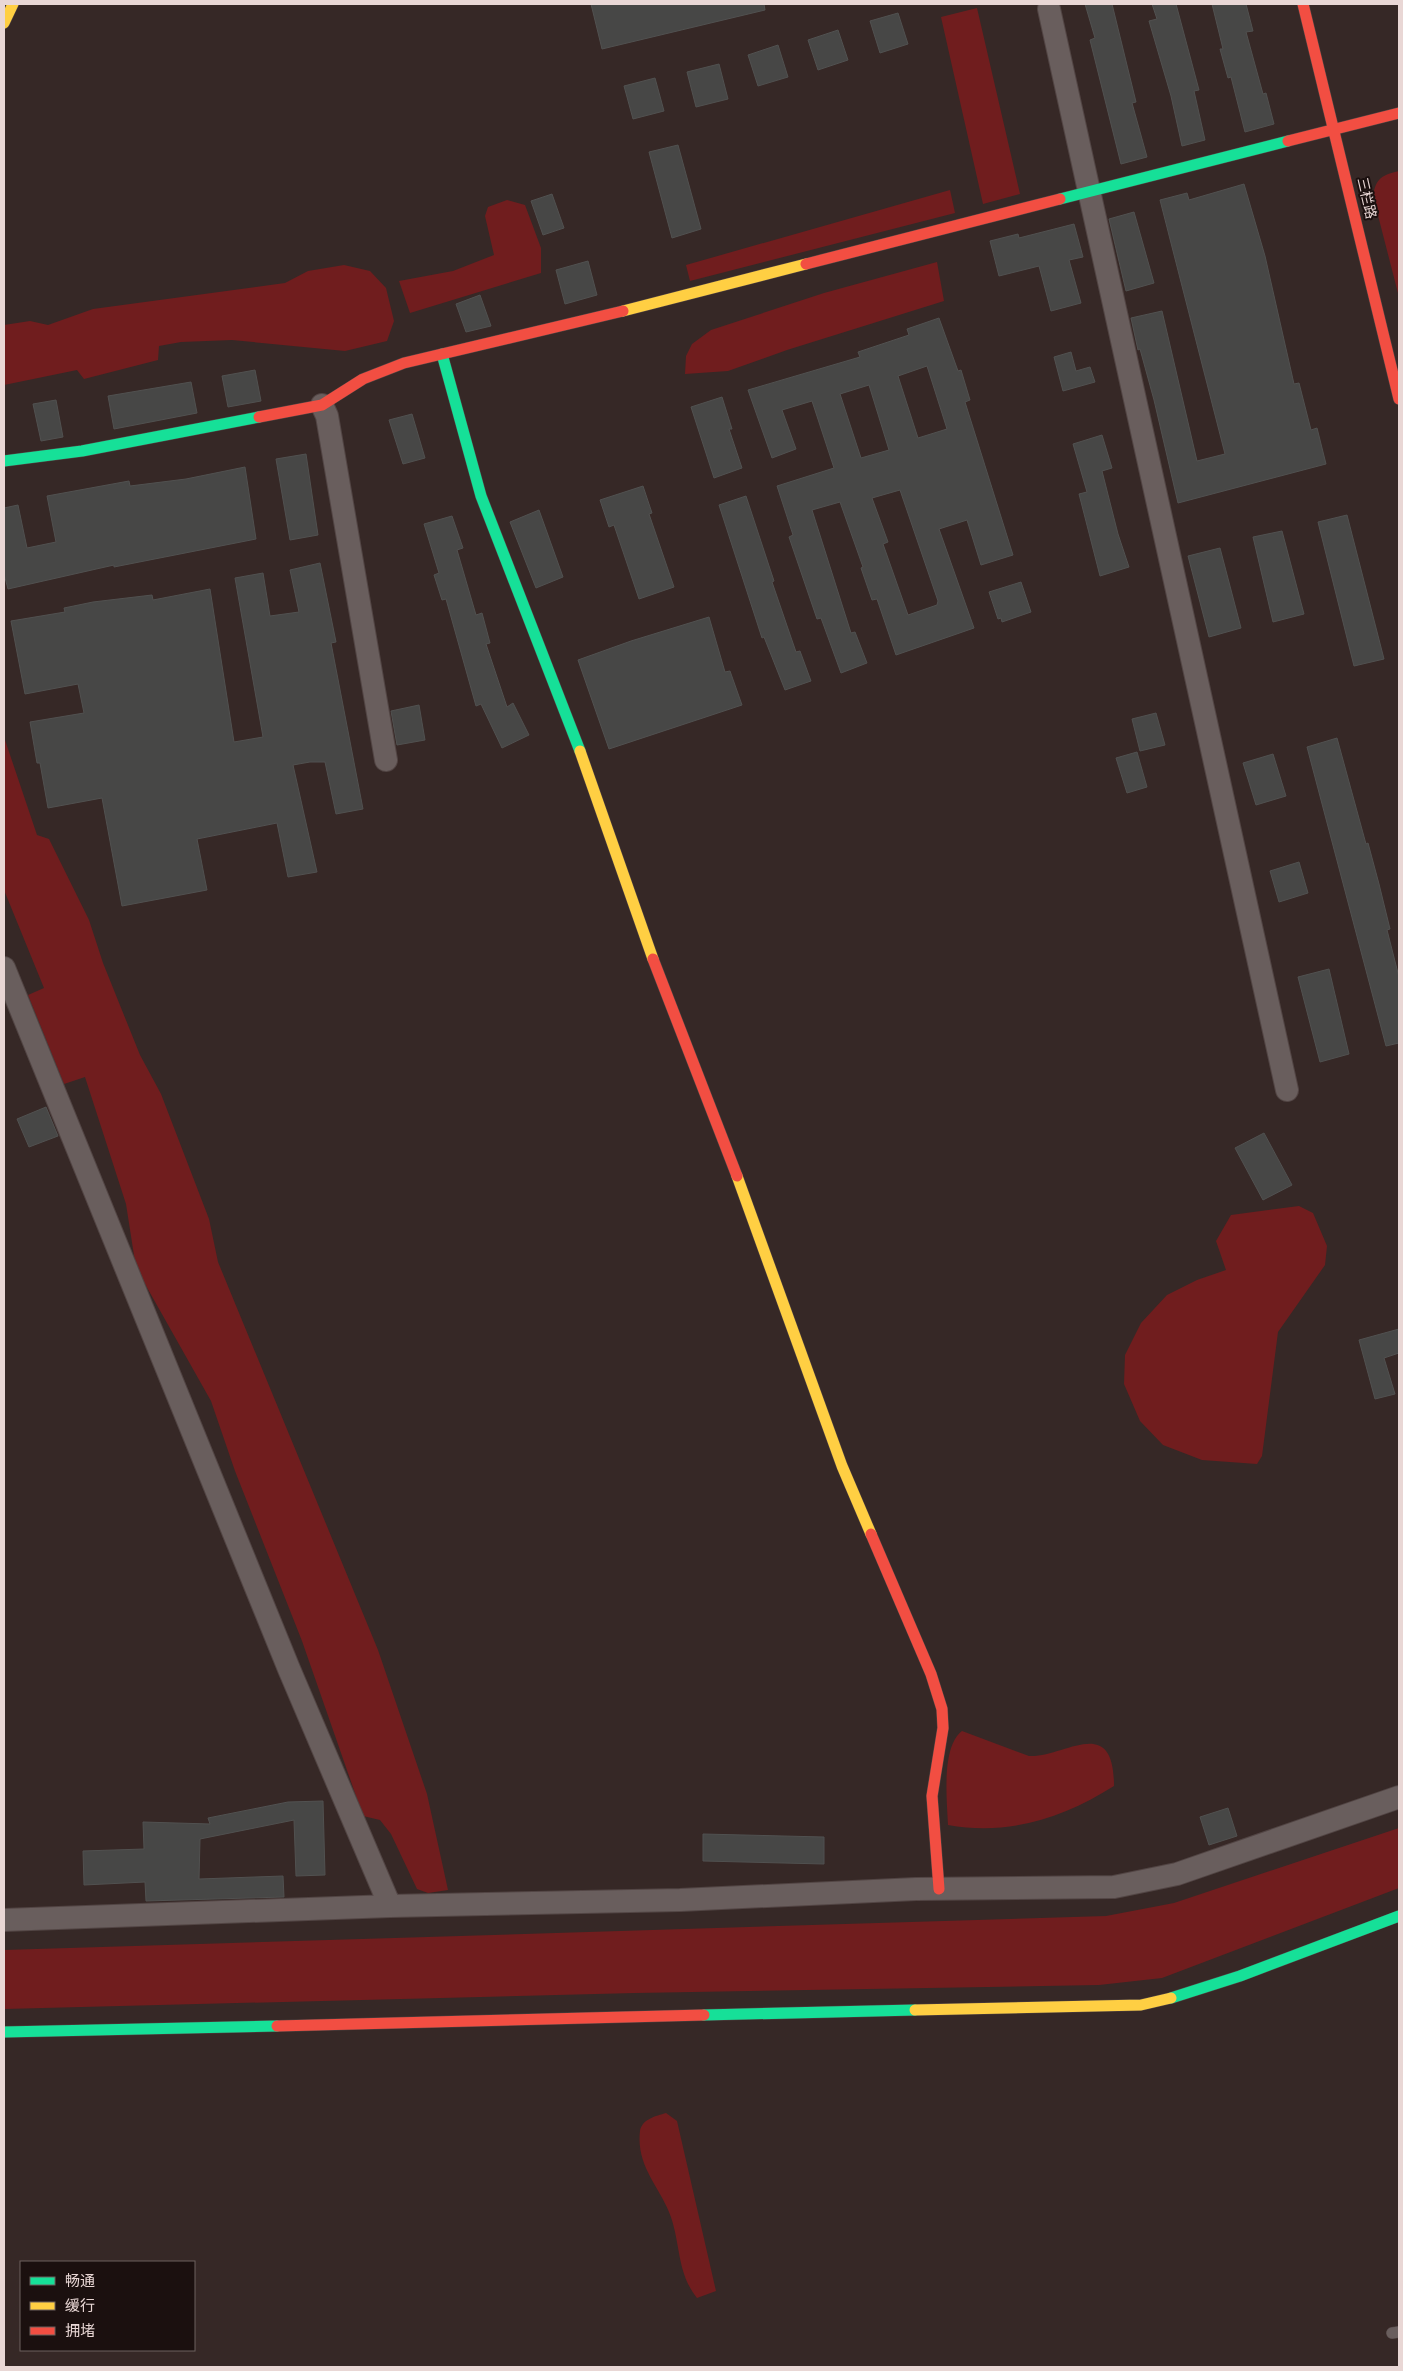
<svg xmlns="http://www.w3.org/2000/svg" width="1403" height="2371" viewBox="0 0 1403 2371" font-family="Mulish,'Noto Sans SC',sans-serif">
<style>
.water{fill:#701d1e}
.building{fill:#474746;stroke:#515150;fill-rule:evenodd}
.lines{fill:none;stroke-linecap:round;stroke-linejoin:round}
.lane-casing{stroke:#524544;stroke-width:12}
.street-casing{stroke:#524544;stroke-width:24}
.fast-casing{stroke:#524544;stroke-width:12}
.slow-casing{stroke:#524544;stroke-width:12}
.jam-casing{stroke:#524544;stroke-width:12}
.lane{stroke:#695e5d;stroke-width:11}
.street{stroke:#695e5d;stroke-width:22}
.fast{stroke:#16e098;stroke-width:11}
.slow{stroke:#ffcf43;stroke-width:11}
.jam{stroke:#f24e42;stroke-width:11}
.labels{text-anchor:middle;stroke-width:4;stroke-linejoin:round;paint-order:stroke}
.street-label{font-size:14px;fill:#e9d7d5;stroke:#1b100f}
</style>
<rect width="100%" height="100%" fill="#362826"/>
<path class="water" d="M977 8 1020 194 983 204 941 17Z
M1399 171V297L1373 196C1376 178 1382 175 1399 171Z
M950 190 955 213 690 281 686 265Z
M507 200 525 205 541 248V273L410 313 399 281 453 271 494 255 485 216 488 207Z
M937 262 944 301 787 350 728 371 685 374 686 356 692 344 711 330 824 293Z
M344 265 370 271 386 288 394 321 387 341 345 351 232 340 181 342 159 346 158 360 84 379 77 370 4 385V325L30 321 48 325 93 309 285 283 308 271Z
M4 737 37 835 49 839 89 920 103 963 140 1055 161 1094 209 1219 218 1262 378 1650 427 1794 448 1890 428 1893 417 1889 391 1834 380 1820 363 1816 302 1641 235 1471 211 1401 136 1268 126 1204 85 1077 64 1084 28 995 44 988 4 890Z
M1299 1206 1313 1213 1327 1246 1325 1265 1278 1332 1262 1456 1257 1464 1202 1460 1163 1445 1140 1421 1124 1384 1125 1355 1141 1323 1167 1295 1197 1280 1226 1270 1216 1241 1231 1215Z
M962 1731 1029 1756C1064 1758 1114 1712 1114 1786 1063 1818 1009 1836 948 1825 947 1800 941 1747 962 1731Z
M1399 1828V1888L1162 1978 1099 1985 635 1993 4 2009V1950L1106 1916 1174 1903Z
M666 2113 677 2121 716 2291 697 2298C676 2272 681 2241 669 2212 658 2185 636 2165 640 2131 642 2119 656 2116 666 2113Z"/>
<path class="building" d="M591 4H764L765 10 602 49Z
M1085 4H1112L1136 102 1132 103 1147 157 1121 164 1090 40 1095 38Z
M1152 4H1176L1199 90 1194 91 1205 140 1182 146 1171 96 1149 21 1157 19Z
M1212 4H1246L1253 31 1246 32 1263 94 1266 93 1274 124 1245 132 1231 77 1228 78 1220 49H1223Z
M898 13 908 44 880 53 870 21Z
M838 30 848 60 818 70 808 40Z
M778 45 788 77 758 86 748 55Z
M719 64 728 99 696 107 687 72Z
M655 78 664 111 633 119 624 86Z
M678 145 701 229 672 238 649 152Z
M1244 184 1265 256 1294 384 1299 383 1311 430 1317 428 1326 464 1178 503 1154 400 1140 349 1138 350 1131 318 1162 311 1197 461 1225 454 1160 200 1187 193 1189 200Z
M552 194 564 228 543 235 531 201Z
M1134 212 1154 283 1126 291 1109 219Z
M1074 224 1083 257 1069 260 1081 303 1051 311 1039 266 999 276 990 241 1018 234 1019 238Z
M588 261 597 295 565 304 556 270Z
M480 295 491 326 466 332 456 304Z
M939 318 958 371 961 370 970 400 965 402 1013 555 981 565 967 520 939 529 974 628 896 655 877 599 872 600 861 568 863 567 840 502 812 510 851 633 855 632 867 663 841 673 821 618 817 619 789 537 793 535 777 486 834 468 812 401 782 410 796 449 772 458 748 390 860 357 858 352 909 335 907 329ZM927 366 947 429 918 438 898 376ZM869 385 889 450 861 458 840 394ZM900 490 938 601 937 605 908 615 883 544 888 542 872 498Z
M1071 352 1076 371 1090 367 1095 382 1063 391 1054 357Z
M255 370 261 401 228 407 222 376Z
M191 382 197 413 114 429 108 396Z
M722 397 732 429H729L742 468 714 478 691 407Z
M56 400 63 437 41 441 33 404Z
M412 414 425 458 403 464 389 420Z
M1102 435 1112 468 1102 471 1118 534 1129 567 1100 576 1079 494 1087 492 1073 444Z
M306 454 318 535 290 540 276 459Z
M245 467 256 539 114 567V565L8 589 4 574V508L18 505 27 548 56 542 47 496 129 481 130 486 186 479Z
M643 486 652 513 649 514 674 587 639 599 614 525 609 527 600 500Z
M746 496 774 581 772 582 796 652 800 651 811 681 785 690 764 637 762 638 719 505Z
M539 510 563 577 536 588 510 522Z
M1347 515 1384 659 1354 666 1318 522Z
M452 516 463 548 457 550 476 615 482 613 490 643 486 644 507 707 513 703 529 735 502 748 481 704 476 706 446 599 442 600 434 575 439 573 424 524Z
M1282 531 1304 614 1273 622 1253 537Z
M1220 548 1241 628 1209 637 1188 556Z
M320 563 336 642 331 643 363 809 336 814 325 762H310L293 765 317 872 288 877 277 823 197 839 207 890 122 906 102 798 48 808 40 763H37L30 722 84 713 78 684 25 694 11 621 65 612 64 608 93 602 152 595 153 600 210 589 234 742 263 737 235 578 263 573 270 616 299 612 290 570Z
M1021 582 1031 612 1002 622 1001 618 998 619 989 592Z
M709 617 725 672 730 671 742 705 609 749 578 660 631 641Z
M419 705 425 740 397 745 391 711Z
M1156 713 1165 745 1140 751 1132 719Z
M1337 738 1366 844 1368 843 1379 884 1390 929 1387 930 1399 977V1043L1386 1046 1307 747Z
M1137 752 1147 787 1127 793 1116 758Z
M1273 754 1286 796 1256 805 1243 763Z
M1299 862 1308 893 1279 902 1270 871Z
M1329 969 1349 1054 1320 1062 1298 977Z
M46 1107 58 1136 29 1147 17 1119Z
M1264 1133 1292 1185 1263 1200 1235 1148Z
M1399 1329V1353L1384 1358 1395 1394 1375 1399 1359 1340Z
M323 1801 325 1875 296 1876 294 1820 200 1839 199 1879 283 1876 284 1897 146 1901 145 1882 84 1885 83 1851 144 1849 143 1822 210 1824 208 1818 288 1802Z
M1228 1808 1237 1836 1209 1845 1200 1817Z
M703 1834 824 1837V1864L703 1861Z"/>
<g class="lines">
<defs>
<path id="lane" d="M1392 2333 1399 2332"/>
<path id="street" d="M1049 9 1287 1090
M322 405 327 416 386 760
M4 968 289 1669 390 1906
M4 1920 390 1906 680 1900 916 1889 1114 1887 1177 1874 1399 1797"/>
<path id="fast" d="M1060 199 1288 141
M442 354 481 496 580 751
M4 461 82 451 259 417
M1171 1998 1240 1976 1399 1916
M704 2015 915 2010
M4 2032 277 2026"/>
<path id="slow" d="M4 23 13 4
M623 311 806 264
M580 751 653 959
M737 1176 842 1466 871 1534
M915 2010 1141 2005 1171 1998"/>
<path id="jam" d="M1303 4 1399 399
M1288 141 1399 113
M806 264 1060 199
M259 417 322 405 363 379 404 363 623 311
M653 959 737 1176
M871 1534 931 1674 942 1709 943 1728 932 1796 939 1889
M277 2026 704 2015"/>
</defs>
<use href="#lane" class="lane-casing"/>
<use href="#street" class="street-casing"/>
<use href="#fast" class="fast-casing"/>
<use href="#slow" class="slow-casing"/>
<use href="#jam" class="jam-casing"/>
<use href="#lane" class="lane"/>
<use href="#street" class="street"/>
<use href="#fast" class="fast"/>
<use href="#slow" class="slow"/>
<use href="#jam" class="jam"/>
</g>
<g class="labels">
<g class="street-label">
<text transform="translate(1367 198) rotate(77)" y="5">三栏路</text>
</g>
</g>
<rect width="1403" height="2371" fill="none" stroke="#e9d7d5" stroke-width="10"/>
<rect x="20" y="2261" width="175" height="90" fill="#1b100f" stroke="#6d605e"/>
<rect x="30" y="2277" width="25" height="8" fill="#16e098" stroke="#6d605e"/>
<text x="65" y="2286" font-size="15" fill="#e9d7d5">畅通</text>
<rect x="30" y="2302" width="25" height="8" fill="#ffcf43" stroke="#6d605e"/>
<text x="65" y="2311" font-size="15" fill="#e9d7d5">缓行</text>
<rect x="30" y="2327" width="25" height="8" fill="#f24e42" stroke="#6d605e"/>
<text x="65" y="2336" font-size="15" fill="#e9d7d5">拥堵</text>
</svg>
